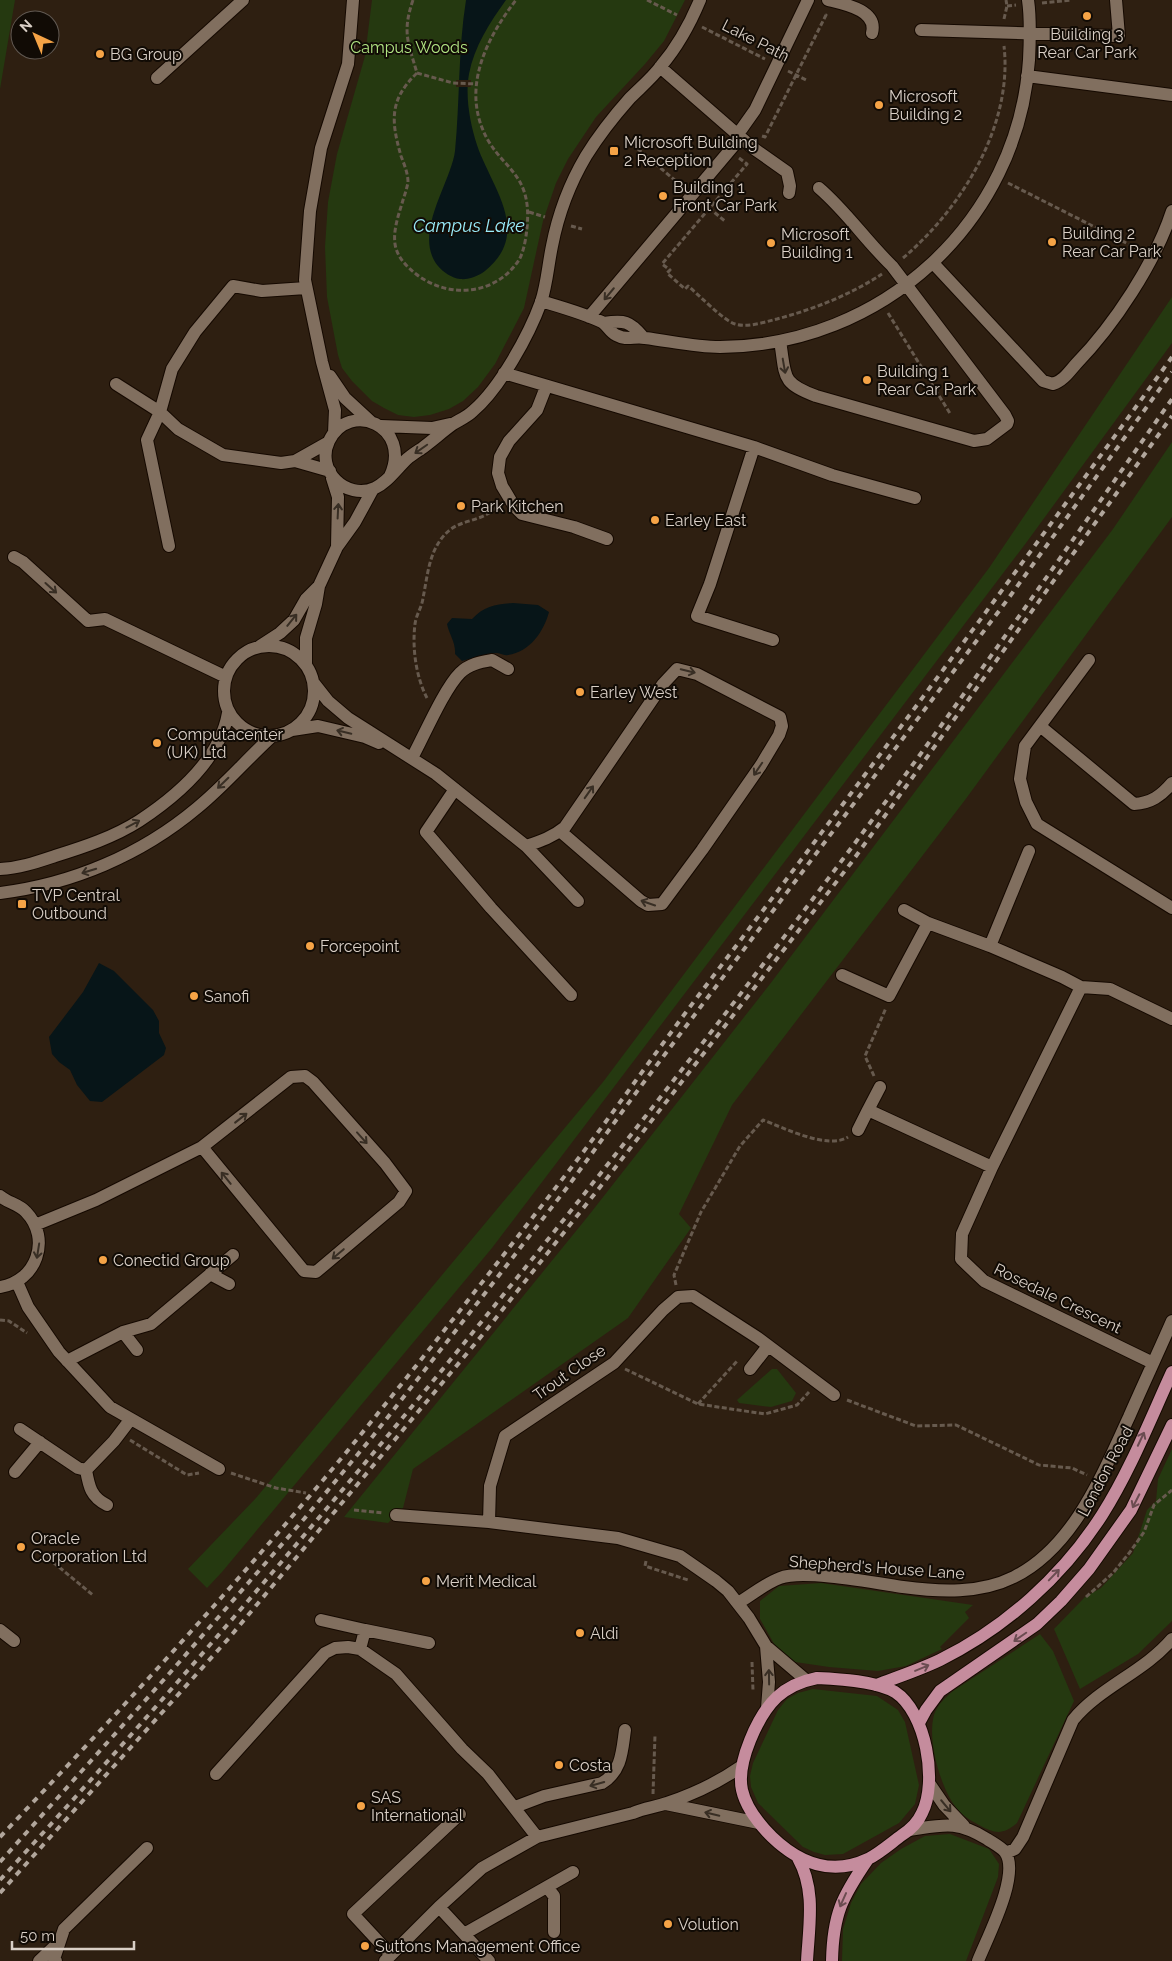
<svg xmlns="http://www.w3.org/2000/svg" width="1172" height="1961" viewBox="0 0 1172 1961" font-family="Raleway,sans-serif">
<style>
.green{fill:#253910}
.water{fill:#071518}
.pier{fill:#2e1f11}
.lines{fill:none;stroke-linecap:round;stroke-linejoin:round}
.minor-casing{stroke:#150900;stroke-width:14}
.major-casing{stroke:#150900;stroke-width:14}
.path{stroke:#675a4e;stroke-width:3;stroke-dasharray:5 2.5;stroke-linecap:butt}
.minor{stroke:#816f5f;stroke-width:12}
.major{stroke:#c58c9d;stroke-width:12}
.rail{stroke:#b1a69c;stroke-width:4;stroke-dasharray:6 6;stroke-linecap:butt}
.oneway{stroke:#382e24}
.oneway2{stroke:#6b4c51}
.poi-dot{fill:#f5a346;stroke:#110b05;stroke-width:2}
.labels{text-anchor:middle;stroke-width:4;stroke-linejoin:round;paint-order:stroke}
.poi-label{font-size:16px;fill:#d9cfc6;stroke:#110b05;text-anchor:start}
.street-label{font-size:16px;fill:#d9cfc6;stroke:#110b05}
.park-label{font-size:16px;fill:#b1e583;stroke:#110b05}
.water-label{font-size:18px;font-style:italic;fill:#99ebf9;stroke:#110b05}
</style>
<rect width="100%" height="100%" fill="#2e1f11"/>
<path class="green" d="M0 0H15L0 89Z
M372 0H685L664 41 645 64 596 117 568 159 556 183 543 221 524 308 495 364 478 387 463 401 449 409 430 415 414 417 398 415 384 408 372 401 352 381 342 368 338 355 327 297 325 247 328 202 337 154 365 56Z
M1172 297V343L1026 543 492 1248 222 1572 207 1588 188 1569 256 1498 603 1082 989 568Z
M1172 442V517L965 800 732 1105 679 1214 691 1228 628 1318 413 1469 403 1508 388 1523 344 1517 589 1215 770 984 1113 529Z
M772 1369H777L796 1393 792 1401 771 1407 739 1403 737 1400Z
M1172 1449V1621L1138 1654 1080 1689 1054 1629 1085 1597 1101 1588 1133 1553 1147 1510 1156 1501 1158 1479Z
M821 1583 973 1605 965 1612 969 1618 940 1647 942 1649 906 1666 878 1671 829 1667 795 1662 777 1649 760 1619V1601L779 1586Z
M1040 1634 1053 1651 1074 1701 1017 1823C1003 1835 995 1834 979 1825 970 1820 961 1815 955 1806 940 1786 927 1740 934 1715 937 1705 946 1697 953 1691Z
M813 1689 877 1696 898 1710 905 1722 919 1785 915 1804 899 1823 843 1854 825 1855 814 1852 803 1847 758 1803 751 1787 750 1776 753 1763 778 1710 787 1699 798 1693Z
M950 1834 989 1849 999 1864 998 1877 966 1961H842L843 1929 851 1903 861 1884 881 1863 901 1849 925 1836Z"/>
<path class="water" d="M466 0H506C490 22 474 47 469 74 465 97 470 123 477 145 491 187 533 232 485 271 478 276 469 280 460 279 452 278 443 272 438 266 412 234 451 183 455 151 460 100 458 50 466 0Z
M513 603 538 605 549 612C544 631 530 652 508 655 504 656 500 653 496 653 485 654 473 658 462 661L455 654C456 643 449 634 447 624L452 618 472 619C484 606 496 604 513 603Z
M99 963 114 971 153 1010 159 1021V1033L166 1048 164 1055 102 1102 90 1101 77 1085 70 1070 59 1062 52 1054 49 1037 83 992Z"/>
<path class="pier" d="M456 80H471V87H456Z"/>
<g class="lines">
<defs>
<path id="minor" d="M828 0C844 4 878 10 872 33
M921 30 1119 36 1116 0
M660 67 753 148 787 172 790 186 789 193
M1027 76 1172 95
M157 78 243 0
M738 134 755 110 808 0
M933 263 1043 381 1053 384C1063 381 1069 372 1076 364 1114 325 1155 263 1172 211
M541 301C561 307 583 313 602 322 607 325 610 332 616 335 627 341 634 336 645 338 670 341 694 347 720 347 881 346 1018 223 1029 60 1030 40 1031 20 1028 0
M589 317 741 137
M604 323C624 320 630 321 643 337
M780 341C786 376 780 383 816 396L974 441 987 439 1007 424 1008 421 1005 415 892 266C866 241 846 211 819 188
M504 373 754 447 832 475 915 498
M330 376 345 398 371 422
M116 384 160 412 178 429 223 455 281 463 295 461 327 443
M546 387 537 410 509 441 500 457 498 473 502 486 514 506 522 514 574 527 607 539
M381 426 432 428 450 424
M334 433 335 410 322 362 305 280 310 211 321 148 348 64 353 0
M754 447 710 584 697 616 773 640
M295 461 330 471
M390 476C413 426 349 399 329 441 315 470 346 501 375 488 388 482 397 468 408 458 412 455 416 452 421 449 432 441 442 432 453 424 459 420 467 417 473 411 500 388 529 335 541 302 547 284 548 265 552 246 558 215 570 183 586 156 599 135 614 116 630 98 641 87 652 78 661 66 678 46 690 24 700 0
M332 478 338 497 337 547
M169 546 147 440 160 412 172 369 195 332 233 286 262 291 306 288
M14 557 23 562 88 621 105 619 226 677
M224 691a45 45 0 1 1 90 0a45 45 0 1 1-90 0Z
M260 646 280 633 294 620 306 599 319 586
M1089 660 1025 746 1020 779 1026 802 1037 824 1172 908
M306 663V638L316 604 319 586 337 547 355 522 373 489
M313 682 328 701 348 718 436 774 526 846 578 901
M1040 726 1134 804C1151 803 1161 796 1172 783
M292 730 318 726 365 737 379 743
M412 758C424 736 444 689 460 673 469 664 481 662 492 660L508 669
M455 789 426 832 491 908 571 995
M526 846C541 841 553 837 565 827L663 684 677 669 697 674 780 717 782 726 779 735 761 765 702 850 662 904 648 905 641 901 560 831
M0 869C20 868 37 862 55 856 84 847 114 837 139 821 177 796 220 759 228 713
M0 893C72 884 141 855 197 808 223 787 246 760 271 737
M904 910 928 923 990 946 1029 851
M990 946 1062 977 1081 987
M842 975 889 996 928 923
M880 1087 868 1110 992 1167
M858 1130 868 1110
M0 1196C8 1203 19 1204 26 1212 52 1239 36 1282 0 1287
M35 1225 96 1200 202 1147 291 1077 305 1076 313 1082 385 1163 406 1191 399 1202 316 1272 304 1271 202 1147
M210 1274 229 1284
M17 1282 28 1307 59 1352 110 1407 219 1469
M123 1332 137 1350
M67 1361 123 1332 151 1324 233 1255
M1153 1363 984 1281 961 1259 962 1234 992 1167 1081 987 1110 989 1172 1019
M750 1369 768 1346
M20 1429 78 1468 86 1470
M15 1472 40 1442
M107 1505C91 1497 89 1487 86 1470L114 1441 130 1420
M396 1515 489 1522 618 1538 680 1556 716 1581 728 1591 749 1618 766 1646 806 1680
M489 1522 490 1486 505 1436 614 1363 663 1310 678 1297 693 1296 758 1338 834 1395
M738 1603C752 1595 764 1584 780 1578 803 1569 876 1583 903 1587 940 1592 980 1594 1014 1577 1074 1547 1102 1475 1129 1417 1143 1385 1158 1353 1172 1321
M321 1620 365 1630 360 1649
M0 1630 14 1641
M365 1630 429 1643
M766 1646 769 1682 767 1708
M216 1774 325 1653 335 1648 348 1647 360 1649 396 1674 462 1749 488 1774 537 1837
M929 1783 944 1805 964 1826
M666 1804 759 1823
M515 1807 544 1796 602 1783C622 1771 622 1751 625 1730
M909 1830C944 1825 956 1820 987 1839 993 1843 1001 1847 1005 1852 1021 1874 987 1938 978 1961
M1006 1853 1015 1849 1023 1837 1073 1720C1100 1687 1144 1672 1172 1639
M547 1887 554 1896V1932
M439 1907 489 1961
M464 1934 573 1872
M391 1955 353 1914 460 1814
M39 1961 57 1944
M56 1961 54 1959 64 1929 147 1848
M385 1961 439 1907 482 1868 537 1837 633 1813C644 1808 656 1807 667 1803 694 1794 719 1782 742 1766"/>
<path id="major" d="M817 1678C840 1679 876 1681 895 1692 926 1712 938 1782 922 1813 918 1822 910 1830 902 1835 891 1843 880 1853 868 1859 832 1876 799 1863 772 1837 759 1824 746 1808 742 1790 736 1763 758 1715 777 1697 789 1686 802 1681 817 1678Z
M876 1685C898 1677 919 1670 940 1660 1005 1628 1063 1576 1102 1515 1130 1471 1150 1420 1172 1372
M919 1723 926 1710 940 1691 1037 1624 1061 1601 1089 1569 1131 1510 1172 1425
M798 1858C816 1890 809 1925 807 1961
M832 1961C833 1914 842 1897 868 1859"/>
</defs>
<use href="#minor" class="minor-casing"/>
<use href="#major" class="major-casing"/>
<path class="path" d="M413 0C402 32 408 42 417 73 389 100 391 121 401 156 404 164 408 173 408 182 407 188 405 194 403 200 399 214 393 229 395 244 397 257 406 266 416 274 448 299 495 296 519 260 524 251 526 238 527 228 533 168 497 170 481 125 465 80 489 35 516 0
M647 0 677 15
M1042 3 1071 0
M1007 6 1016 5
M1004 19 1007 6 1006 0
M702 27 765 59
M788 71 808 81
M417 73 453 83 477 84
M762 136 765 137 826 15H825
M626 139 683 187
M739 158 747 164 662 264 670 270 667 273 685 289 688 286C698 294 724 321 735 324 748 328 764 322 777 319 814 309 850 295 882 274
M1008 183 1140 250
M703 203 726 222
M529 212 545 217
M571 226 582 229
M903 258C962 208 1013 125 1004 46
M888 313 951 415
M427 698C416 677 412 648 415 624 416 615 422 607 423 598 428 574 429 546 451 529 465 519 485 521 498 505
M874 1076 865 1056 886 1008
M676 1285 674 1275 701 1212 740 1146 763 1120C784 1128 828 1150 848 1137
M0 1320 9 1321 27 1333
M625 1369 698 1404 765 1414 797 1405 809 1392
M847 1400 916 1426 956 1425 1039 1465 1072 1468 1087 1475
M698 1404 738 1360
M130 1440 187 1475 199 1473
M231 1473 276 1488 306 1493
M354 1510 383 1513
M42 1553 94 1596
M646 1561 645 1566 688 1580
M1086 1597 1113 1573 1130 1552 1144 1532 1154 1505 1172 1490
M752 1662 753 1691
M653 1794 655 1735"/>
<use href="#minor" class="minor"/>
<use href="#major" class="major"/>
<path class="rail" d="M0 1837C120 1711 238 1583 349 1449 429 1351 507 1251 584 1151 626 1095 666 1038 708 983 865 776 1020 568 1172 357
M0 1862 168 1675 304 1519 373 1436 486 1292 569 1185 638 1090 1008 599 1172 372
M0 1880C302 1551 584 1204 852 847 962 700 1066 549 1172 399
M0 1893 229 1638 484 1333 608 1177 851 863 1172 416"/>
</g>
<defs><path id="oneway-shaft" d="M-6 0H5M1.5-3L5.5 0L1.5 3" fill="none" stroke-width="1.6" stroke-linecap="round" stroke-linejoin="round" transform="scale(1.25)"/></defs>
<g class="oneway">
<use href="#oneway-shaft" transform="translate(609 294) rotate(130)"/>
<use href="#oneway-shaft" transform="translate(784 366) rotate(80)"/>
<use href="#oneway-shaft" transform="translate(421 449) rotate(145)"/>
<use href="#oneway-shaft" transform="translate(338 511) rotate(-87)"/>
<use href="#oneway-shaft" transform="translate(51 588) rotate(42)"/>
<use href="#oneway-shaft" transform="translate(292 620) rotate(-51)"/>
<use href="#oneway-shaft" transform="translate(688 671) rotate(14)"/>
<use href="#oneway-shaft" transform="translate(344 732) rotate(-167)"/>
<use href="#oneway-shaft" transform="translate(758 769) rotate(124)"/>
<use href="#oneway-shaft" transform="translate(223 783) rotate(136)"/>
<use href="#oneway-shaft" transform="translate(589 792) rotate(-55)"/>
<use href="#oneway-shaft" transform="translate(133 824) rotate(-28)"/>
<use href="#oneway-shaft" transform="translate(89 871) rotate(163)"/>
<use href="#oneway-shaft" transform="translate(648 903) rotate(-161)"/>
<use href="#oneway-shaft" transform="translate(241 1118) rotate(-38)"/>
<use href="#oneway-shaft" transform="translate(362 1138) rotate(48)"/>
<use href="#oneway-shaft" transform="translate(226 1178) rotate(-129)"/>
<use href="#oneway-shaft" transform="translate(38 1251) rotate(99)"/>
<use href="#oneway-shaft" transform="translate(338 1254) rotate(140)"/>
<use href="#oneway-shaft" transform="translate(769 1677) rotate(-91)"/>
<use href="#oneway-shaft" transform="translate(597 1784) rotate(164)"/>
<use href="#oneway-shaft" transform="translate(946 1806) rotate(50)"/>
<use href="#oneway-shaft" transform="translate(712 1814) rotate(-167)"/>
</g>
<g class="oneway2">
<use href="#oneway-shaft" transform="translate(1141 1439) rotate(-65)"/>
<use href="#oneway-shaft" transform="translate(1136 1501) rotate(117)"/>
<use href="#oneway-shaft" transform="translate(1054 1575) rotate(-46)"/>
<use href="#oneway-shaft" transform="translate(1020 1637) rotate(145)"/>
<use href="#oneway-shaft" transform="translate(922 1668) rotate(-23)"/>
<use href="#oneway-shaft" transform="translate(843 1900) rotate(114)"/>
</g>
<g class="poi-dot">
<circle cx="1087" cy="16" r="5"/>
<circle cx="100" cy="54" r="5"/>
<circle cx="879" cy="105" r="5"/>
<rect x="609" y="146" width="10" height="10" rx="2.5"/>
<circle cx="663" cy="196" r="5"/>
<circle cx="1052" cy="242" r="5"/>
<circle cx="771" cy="243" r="5"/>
<circle cx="867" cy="380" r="5"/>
<circle cx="461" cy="506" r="5"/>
<circle cx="655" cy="520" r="5"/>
<circle cx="580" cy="692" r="5"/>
<circle cx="157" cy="743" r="5"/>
<rect x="17" y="899" width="10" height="10" rx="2.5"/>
<circle cx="310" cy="946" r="5"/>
<circle cx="194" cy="996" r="5"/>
<circle cx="103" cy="1260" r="5"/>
<circle cx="21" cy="1547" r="5"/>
<circle cx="426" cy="1581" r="5"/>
<circle cx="580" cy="1633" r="5"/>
<circle cx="559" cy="1765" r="5"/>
<circle cx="361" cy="1806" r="5"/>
<circle cx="668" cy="1924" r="5"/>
<circle cx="365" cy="1946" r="5"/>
</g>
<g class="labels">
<g class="poi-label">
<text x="1087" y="40" text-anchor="middle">Building 3<tspan x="1087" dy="18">Rear Car Park</tspan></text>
<text x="110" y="60">BG Group</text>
<text x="889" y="102">Microsoft<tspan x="889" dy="18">Building 2</tspan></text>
<text x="624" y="148">Microsoft Building<tspan x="624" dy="18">2 Reception</tspan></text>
<text x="673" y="193">Building 1<tspan x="673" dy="18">Front Car Park</tspan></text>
<text x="1062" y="239">Building 2<tspan x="1062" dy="18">Rear Car Park</tspan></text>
<text x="781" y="240">Microsoft<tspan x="781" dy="18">Building 1</tspan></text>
<text x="877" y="377">Building 1<tspan x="877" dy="18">Rear Car Park</tspan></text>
<text x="471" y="512">Park Kitchen</text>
<text x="665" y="526">Earley East</text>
<text x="590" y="698">Earley West</text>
<text x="167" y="740">Computacenter<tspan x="167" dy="18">(UK) Ltd</tspan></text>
<text x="32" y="901">TVP Central<tspan x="32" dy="18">Outbound</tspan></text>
<text x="320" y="952">Forcepoint</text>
<text x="204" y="1002">Sanofi</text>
<text x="113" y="1266">Conectid Group</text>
<text x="31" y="1544">Oracle<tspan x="31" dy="18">Corporation Ltd</tspan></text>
<text x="436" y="1587">Merit Medical</text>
<text x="590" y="1639">Aldi</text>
<text x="569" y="1771">Costa</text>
<text x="371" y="1803">SAS<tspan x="371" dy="18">International</tspan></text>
<text x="678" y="1930">Volution</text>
<text x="375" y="1952">Suttons Management Office</text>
</g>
<g class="street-label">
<text transform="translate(756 40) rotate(27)" y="6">Lake Path</text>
<text transform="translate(1058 1298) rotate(26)" y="6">Rosedale Crescent</text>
<text transform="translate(569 1372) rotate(-35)" y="6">Trout Close</text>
<text transform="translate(1105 1471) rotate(-62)" y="6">London Road</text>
<text transform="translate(877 1567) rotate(4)" y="6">Shepherd's House Lane</text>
</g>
<g class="park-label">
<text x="409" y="53">Campus Woods</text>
</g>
<g class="water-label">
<text x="469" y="232">Campus Lake</text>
</g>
</g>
<g transform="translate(35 35) rotate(316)"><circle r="24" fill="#110b05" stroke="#615952"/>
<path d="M0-4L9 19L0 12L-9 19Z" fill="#f5a346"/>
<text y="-8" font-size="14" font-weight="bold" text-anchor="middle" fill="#d9cfc6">N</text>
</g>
<path d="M12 1941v8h122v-8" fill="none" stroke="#d9cfc6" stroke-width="2.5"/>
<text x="20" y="1941" font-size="15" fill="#d9cfc6" stroke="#110b05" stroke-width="4" paint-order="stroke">50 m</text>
</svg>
